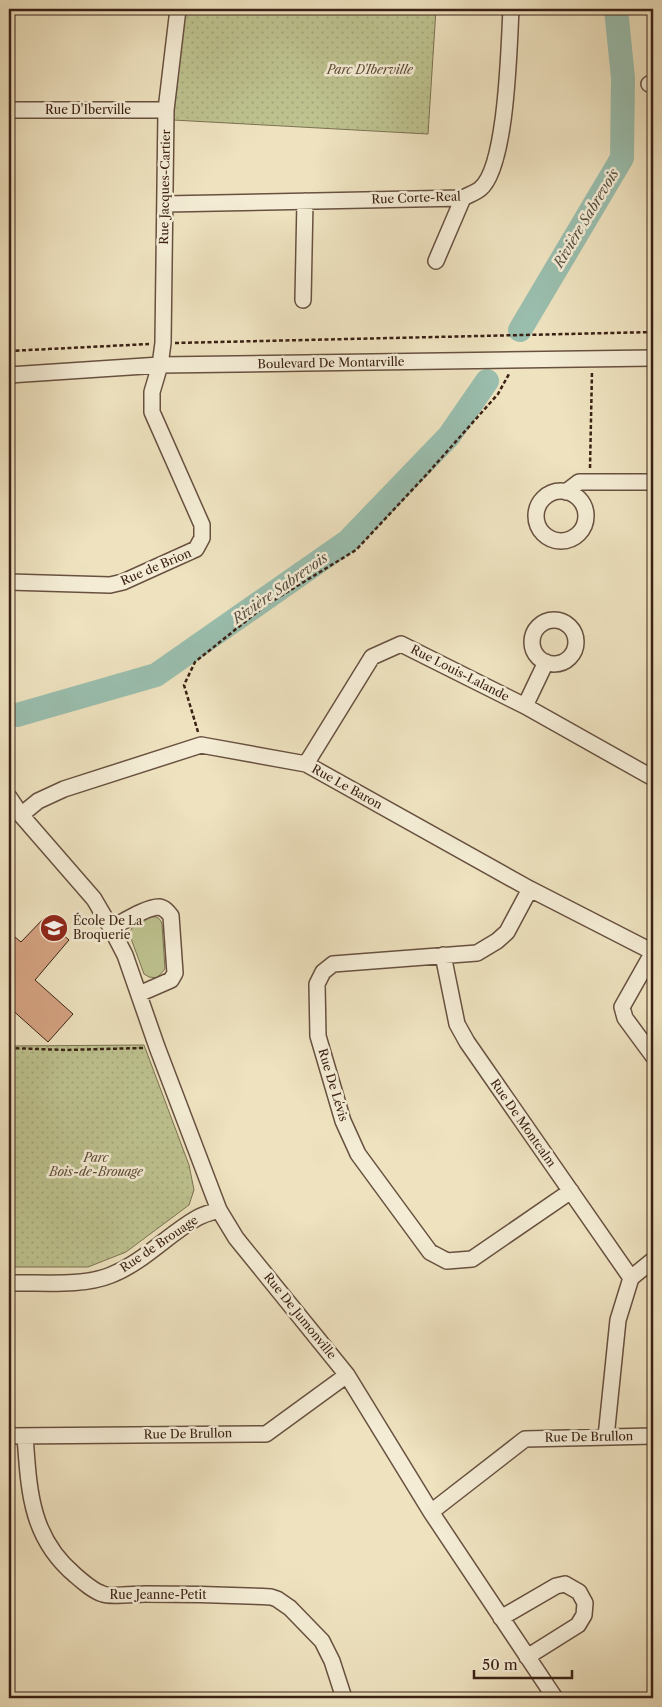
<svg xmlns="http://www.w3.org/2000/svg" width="662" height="1707" viewBox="0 0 662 1707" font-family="'Libre Caslon Text',serif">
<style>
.green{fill:#bdc28f;stroke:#7c7252}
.park{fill:url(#park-dots);stroke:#7c7252}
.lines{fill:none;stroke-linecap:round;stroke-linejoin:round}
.river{stroke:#9abeae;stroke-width:24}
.building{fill:#d5a281;stroke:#3b2115}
.minor-casing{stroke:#685140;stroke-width:18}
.path{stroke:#3b2115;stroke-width:2.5;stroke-dasharray:4 2.5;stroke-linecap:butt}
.minor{stroke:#f4ecd5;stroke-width:15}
.labels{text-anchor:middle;stroke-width:5;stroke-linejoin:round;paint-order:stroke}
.park-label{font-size:12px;font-style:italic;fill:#5c4934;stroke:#f4ecd5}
.street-label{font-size:12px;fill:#3b2115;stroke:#f4ecd5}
.poi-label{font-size:12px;fill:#3b2115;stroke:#f4ecd5;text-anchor:start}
.water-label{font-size:14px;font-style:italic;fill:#585043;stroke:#f4ecd5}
</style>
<defs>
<pattern id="park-dots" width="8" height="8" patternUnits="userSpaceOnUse" patternTransform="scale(1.25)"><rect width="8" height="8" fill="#bdc28f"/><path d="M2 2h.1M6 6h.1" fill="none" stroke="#a3a67a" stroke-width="1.8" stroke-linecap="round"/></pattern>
</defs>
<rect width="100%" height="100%" fill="#eee2bf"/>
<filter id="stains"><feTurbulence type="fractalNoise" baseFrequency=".004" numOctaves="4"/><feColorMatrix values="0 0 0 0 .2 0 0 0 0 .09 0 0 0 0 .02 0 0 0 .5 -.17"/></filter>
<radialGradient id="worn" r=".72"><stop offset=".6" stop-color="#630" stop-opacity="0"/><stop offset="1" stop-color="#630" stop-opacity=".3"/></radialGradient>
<path class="green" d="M151 917C157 916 160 918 162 924L165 969 157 978 149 977 144 974 129 933 132 928Z"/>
<path class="park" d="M185 9H436L428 134 173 120Z
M144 1045 189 1165 194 1190 189 1205 126 1252 88 1267H9V1046Z"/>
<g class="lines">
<path class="river" d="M520 330 622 158 623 78 616 9
M17 715 156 675 348 541 449 436 487 381"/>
</g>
<path class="building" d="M44 918 69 940 35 980 73 1014 48 1042 9 1007V932L21 942Z"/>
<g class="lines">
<defs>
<path id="minor" d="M649 84H653
M9 110H166
M165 204 463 198C468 195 475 193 480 189 507 168 509 45 511 9
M436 261 463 198
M303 300 305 201
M9 375 160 365 653 358
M536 516a25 25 0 1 1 50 0a25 25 0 1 1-50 0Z
M566 492 579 482H653
M9 582 110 585 123 582 196 549 202 538V525L152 412V392L160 365 163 343 166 110 178 9
M532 642a22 22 0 1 1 44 0a22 22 0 1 1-44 0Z
M525 706 546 662
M306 764 372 657 401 644 525 706 653 778
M9 797 21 815 94 899 111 928 125 955 157 1047 219 1210 236 1238 347 1375 431 1512 555 1698
M21 815 38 801 64 789 201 745 306 764 530 889 653 952
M530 889 507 932 497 941 477 953 333 964 323 972 317 984 318 1036 343 1121 358 1154 430 1252 447 1261 472 1259 571 1191
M111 928C123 922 146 907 159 907 165 908 168 912 171 916L175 973 171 980 139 994
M653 952 622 1007 625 1018 653 1056
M443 955 457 1024 467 1042 631 1278
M9 1283C40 1282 82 1287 111 1275 144 1262 167 1235 197 1218 204 1214 212 1212 219 1210
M9 1436 266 1434 347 1375
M25 1436C29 1490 30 1537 75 1575 83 1582 93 1591 103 1594 109 1597 136 1594 145 1594 187 1594 229 1595 271 1597L277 1599 290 1608 322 1641 332 1661 344 1698
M606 1437 618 1320 631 1278 653 1260
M431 1512 525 1439 653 1436
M501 1618 556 1586 565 1584 579 1592 585 1603 584 1615 578 1625 527 1657"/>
</defs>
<use href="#minor" class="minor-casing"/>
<path class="path" d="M175 343 653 332
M9 351 149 344
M590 468 592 371
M198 732 184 685 195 662 266 605 356 550 427 474 498 394 509 374
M9 1048 65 1050 143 1048"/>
<use href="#minor" class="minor"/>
</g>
<defs>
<symbol id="school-disc" viewBox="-11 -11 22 22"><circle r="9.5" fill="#8f2418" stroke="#f4ecd5"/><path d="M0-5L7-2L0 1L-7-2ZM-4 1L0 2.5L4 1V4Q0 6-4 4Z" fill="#fff"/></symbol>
</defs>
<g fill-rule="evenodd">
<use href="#school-disc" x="38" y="912" width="32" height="32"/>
</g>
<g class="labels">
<g class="park-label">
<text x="370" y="74">Parc D'Iberville</text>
<text x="96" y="1162">Parc<tspan x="96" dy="14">Bois-de-Brouage</tspan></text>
</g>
<g class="street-label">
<text x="88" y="114">Rue D'Iberville</text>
<text transform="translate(165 187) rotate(-89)" y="4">Rue Jacques-Cartier</text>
<text transform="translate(416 198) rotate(-2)" y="4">Rue Corte-Real</text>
<text transform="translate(331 363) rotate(-1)" y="4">Boulevard De Montarville</text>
<text transform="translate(156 567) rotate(-23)" y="4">Rue de Brion</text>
<text transform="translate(460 673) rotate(27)" y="4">Rue Louis-Lalande</text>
<text transform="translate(347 787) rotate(29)" y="4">Rue Le Baron</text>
<text transform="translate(333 1085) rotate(73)" y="4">Rue De Lévis</text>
<text transform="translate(523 1123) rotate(55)" y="4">Rue De Montcalm</text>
<text transform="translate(159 1244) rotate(-34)" y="4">Rue de Brouage</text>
<text transform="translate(300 1316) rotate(51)" y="4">Rue De Jumonville</text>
<text transform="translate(188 1434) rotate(-1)" y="4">Rue De Brullon</text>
<text transform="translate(589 1437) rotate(-1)" y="4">Rue De Brullon</text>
<text x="158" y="1599">Rue Jeanne-Petit</text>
</g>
<g class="poi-label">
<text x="73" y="925">École De La<tspan x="73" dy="14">Broquerie</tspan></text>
</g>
<g class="water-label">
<text transform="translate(586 218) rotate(-59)" y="5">Rivière Sabrevois</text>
<text transform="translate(280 588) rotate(-35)" y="5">Rivière Sabrevois</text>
</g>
</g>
<rect width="662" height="1707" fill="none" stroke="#eee2bf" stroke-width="30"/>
<rect x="10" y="10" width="642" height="1687" fill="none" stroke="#3b2115" stroke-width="2.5"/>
<rect x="15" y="15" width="632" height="1677" fill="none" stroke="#3b2115"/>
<path d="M474 1670v8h98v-8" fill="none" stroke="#3b2115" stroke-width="2.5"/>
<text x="482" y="1670" font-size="15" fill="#3b2115" stroke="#f4ecd5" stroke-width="4" paint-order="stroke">50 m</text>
<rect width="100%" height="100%" filter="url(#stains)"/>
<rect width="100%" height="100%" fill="url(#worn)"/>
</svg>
